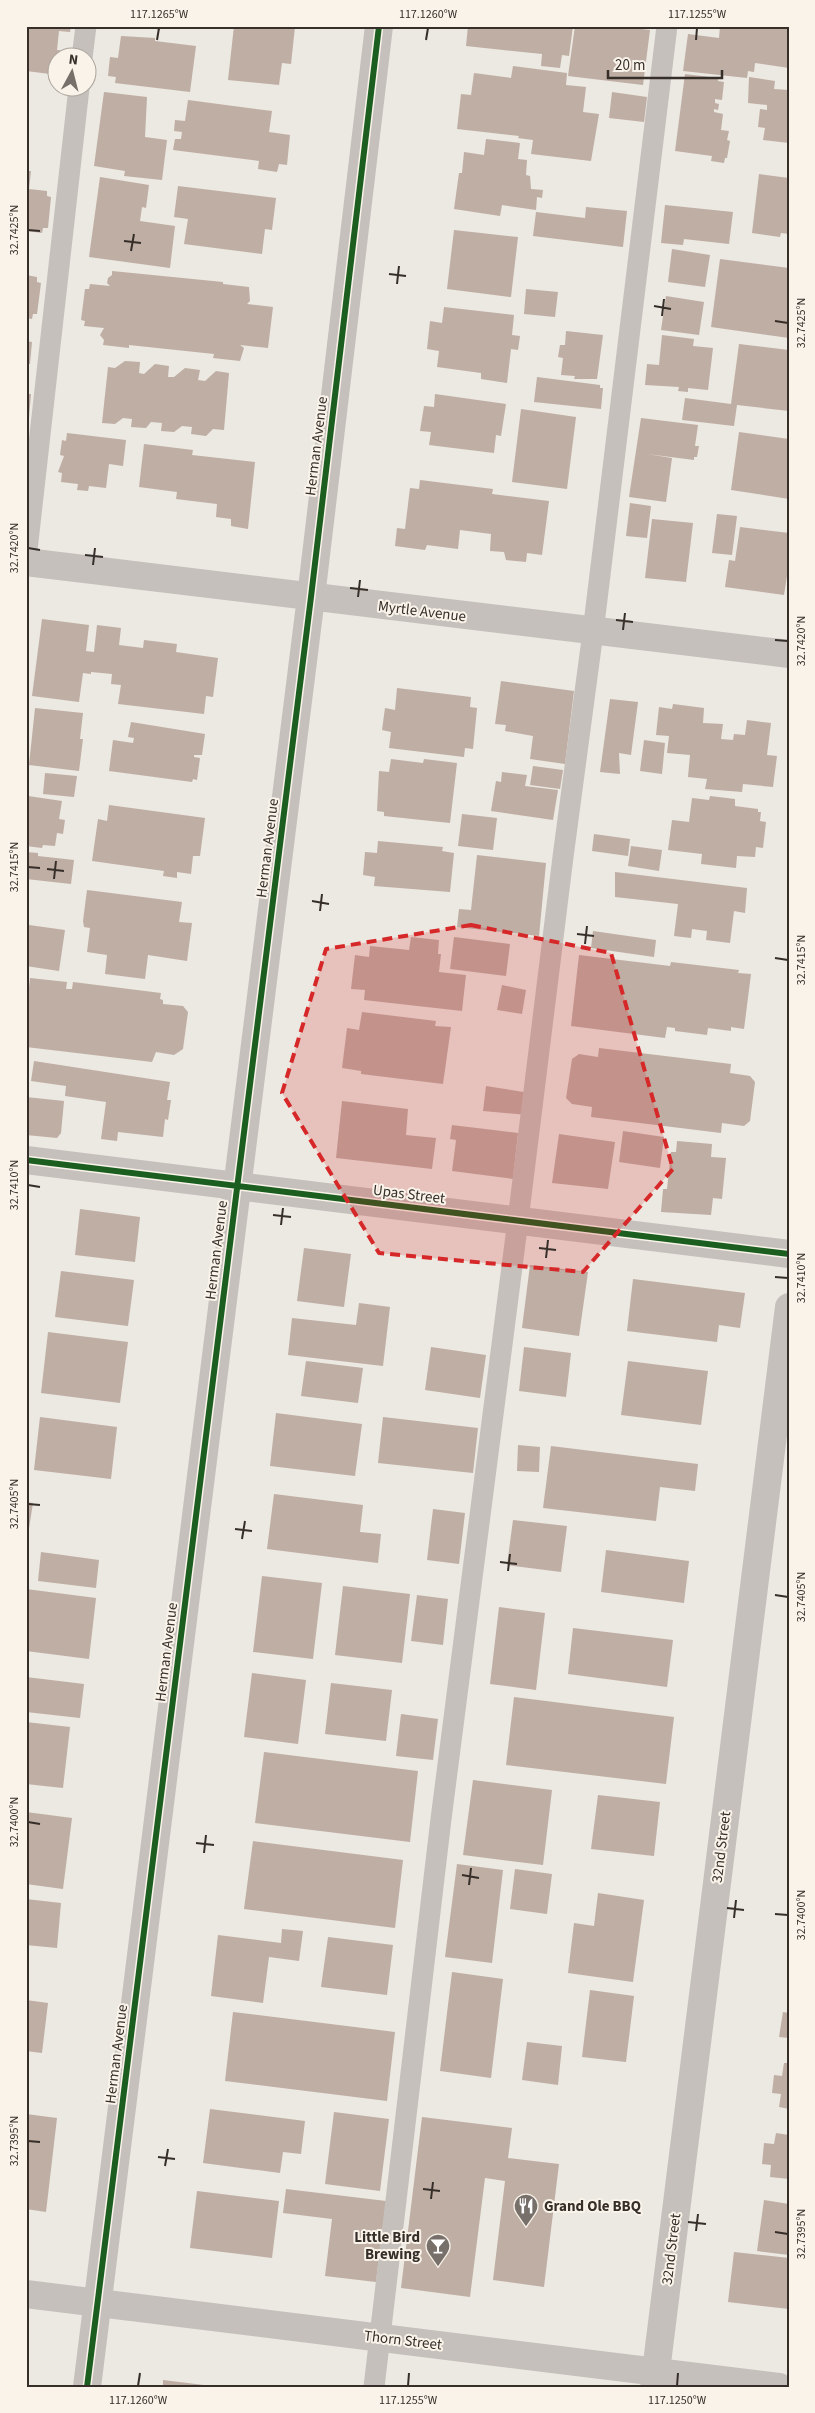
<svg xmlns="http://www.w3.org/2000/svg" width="815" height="2413" viewBox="0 0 815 2413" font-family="'Source Sans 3',sans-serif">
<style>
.building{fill:#bfaea4}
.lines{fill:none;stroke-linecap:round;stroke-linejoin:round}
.service{stroke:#c5c0bb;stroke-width:21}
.minor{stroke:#c5c0bb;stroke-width:28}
.tertiary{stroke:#c5c0bb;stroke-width:28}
.cycleway-casing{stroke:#f9f3ea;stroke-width:9}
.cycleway{stroke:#1b5e20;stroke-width:6}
.marked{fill:#d62828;fill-opacity:0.2;stroke:#d62828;stroke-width:4;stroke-dasharray:10 6;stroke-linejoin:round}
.ticks{fill:none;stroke:#362e29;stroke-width:2}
.labels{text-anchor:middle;stroke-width:4;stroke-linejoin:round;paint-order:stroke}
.street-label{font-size:15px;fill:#362e29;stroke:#f9f3ea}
.poi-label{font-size:15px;font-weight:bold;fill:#362e29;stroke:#f9f3ea;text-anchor:start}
.neatline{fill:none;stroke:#362e29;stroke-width:2}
.ticks-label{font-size:12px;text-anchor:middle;fill:#362e29}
</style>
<rect width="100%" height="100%" fill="#ece8e2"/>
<path class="building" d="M26 26H71L70 32 59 31 57 50 77 52 76 58H58V75L26 71Z
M142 26H160V30Z
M234 26 295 27 291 64 282 63 279 85 228 80Z
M468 26H573L569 56 562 55 560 68 541 66 542 54 466 46Z
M575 26H618L650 30 643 85 568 76Z
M720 26H789V68L755 63 754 72 748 71 747 78 683 71 688 34 719 38Z
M121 36 155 38V41L196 46 190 92 115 83 116 77 108 76 110 57 118 58Z
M513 66 567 73 566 85 586 87 583 112 599 114 591 161 531 154 533 140 518 138 519 136 457 129 461 94 471 95 474 73 511 78Z
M685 74 718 78V81L724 82 722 100 715 99V103L719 104 718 110 714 109V112L723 114 721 130 729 131 727 140 730 141 727 158H725L724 163 711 161 712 156 675 151Z
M749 77 775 81 774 89 789 90V143L763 140 765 128 758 127 760 109 767 110V105L748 103Z
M104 92 147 97 145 137 167 140 162 180 124 176 125 171 94 166Z
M612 92 647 97 644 122 609 118Z
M188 100 272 111 269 132 290 135 287 165 279 164 277 172 258 169 259 161 173 150 175 139H181L182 132 174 131 175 120 185 121Z
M486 139 520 143 518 159 527 160 526 175 530 176 531 189 543 190 542 198 537 197 536 210 502 205 500 216 454 209 459 173H462L464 152 484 155Z
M26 171H31L29 189 47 191V196L51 197 48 228H43L42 233 26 231Z
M759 174 789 178V234L781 233 780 237 752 233Z
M100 177 149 185 146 208 142 207 140 221 175 226 170 268 89 257Z
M178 186 276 198 272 230 265 229 262 254 184 244 188 219 174 217Z
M665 205 733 212 729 244 684 239 683 245 661 243Z
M586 207 627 211 623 247 533 236 536 212 585 218Z
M454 230 518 237 511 297 447 289Z
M672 249 710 255 705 287 668 282Z
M720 259 789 268V338L711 327Z
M112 271 223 282V284L249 287 250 301 247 304 273 307 268 348 240 345 244 348 240 361 213 358 214 354 129 345V348L103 345 104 340 100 335 104 328 84 326 85 321 81 320 85 289H89L90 284 110 286 107 283 108 278 112 275Z
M26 275 37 277V282L41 283 37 314H33L32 319 26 318Z
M526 289 558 292 555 317 524 314Z
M666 296 704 302 699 335 661 330Z
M444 307 514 315 512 335 520 336 518 350 511 349 507 383 481 379V373L437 367 439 351 427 349 430 321 442 323Z
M566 331 603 335 597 379H574L575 376 561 375 563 358 558 357 560 345H565Z
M662 335 694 339 693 346 713 348 708 390 688 388V392L678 391 679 387 645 385 647 364 659 365Z
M26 341 32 342 30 364H26Z
M739 344 789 350V411L737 405 734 426 682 420 685 398 731 404Z
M125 361 140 362 139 373 144 374 155 364 169 366 168 377H174L185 368 200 370 198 380 205 381 216 371 229 373 224 430 213 429 206 436 191 434 192 427 182 426 174 432 161 431 162 423 151 422 146 428 131 427 132 419 123 418 115 424 102 423 108 367 115 368Z
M537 377 600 385V388H603L601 409 534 402Z
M26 394H31L28 429H26Z
M435 394 506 404 501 436 496 435 494 453 429 445 431 432 420 431 424 406 434 407Z
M521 409 576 417 567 489 512 482Z
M641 418 698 425 695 446H699L697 457H694V460L647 454 672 458 666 502 629 497Z
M739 432 789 439V499L731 490Z
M67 433 126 440 123 466 109 464 106 488 89 486 88 491 77 490 78 484 61 482 62 473 58 472 64 456 60 455 62 440 66 441Z
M144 444 193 450 192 455 255 462 248 529 231 526V519L216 517 217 504 176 499 177 492 139 487Z
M420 480 493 489 492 494 549 501 542 555 527 553 526 562 506 560 504 552 490 551 491 534 460 530 458 549 427 545 425 550 395 546 397 528 405 529 410 488 419 489Z
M630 503 651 506 647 538 626 536Z
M717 514 737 516 732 555 712 553Z
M652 519 693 523 686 582 645 578Z
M740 527 789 533V576H787L784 595 725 587 729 560 735 561Z
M42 619 89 625 86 651 94 652 97 625 121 628 119 645 143 648 144 640 177 644 176 652 218 658 213 697 206 696 204 714 118 704 121 685 111 684 112 674 91 672V674L83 673 79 702 32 696Z
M501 681 574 691 565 764 530 759 533 736 505 731 506 725 495 724Z
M397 688 471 697 470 707 477 708 473 749 465 748 464 757 389 748 391 732 382 730 385 708 395 710Z
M610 699 638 702 631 755 619 753 620 774 600 772Z
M673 704 704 708 703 723 723 724 721 739 733 740 734 734 745 735 747 720 771 723 767 755 777 756 773 787 743 784 742 792 705 789 707 779 688 777 690 755 667 753 669 736 656 735 659 707 672 709Z
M35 708 83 713 80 739H83L79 771 29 765Z
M131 722 205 734 202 755H194V757L200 758 197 780 193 779 192 782 109 771 113 740 133 743 134 738 128 737Z
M644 740 665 743 662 774 640 771Z
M391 759 423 763 424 759 457 763 450 823 384 816V812L377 811 379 771 389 772Z
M533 766 563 770 560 789 530 785Z
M502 772 527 775 525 786 558 790 553 820 491 811 496 781 501 782Z
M45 773 77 776 74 797 43 794Z
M28 796 62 801 59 819 65 820 63 834 57 833 55 846 43 845 42 848 26 846Z
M710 796 735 799V806L758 809V812H761L760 821 766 822 763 848 756 847 755 857 737 856 736 868 701 864 702 854 668 850 672 820 689 822 692 798 709 800Z
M109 805 205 818 200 856H193L191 874 177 872V878L163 876 164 871 92 861 98 819 107 821Z
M462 814 497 818 493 850 458 846Z
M594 834 630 839 628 856 592 851Z
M378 841 443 847 442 851 454 853 450 892 374 886 375 877 363 875 365 852 377 853Z
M631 846 662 850 659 871 628 866Z
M26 852 38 853V856L74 860 71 884 26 879Z
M477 855 546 863 539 936 457 927 459 909 471 910Z
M615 872 747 888 745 913 734 911 730 943 706 940 707 931 692 929 691 938 674 936 678 904 615 897Z
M87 890 182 902 179 922 192 923 187 961 148 955 145 979 105 974 107 955 87 952 90 928 84 927 83 921Z
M29 925 65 930 59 971 26 966Z
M593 931 656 940 654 957 591 948Z
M411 937 439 940 438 954H441L439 972 466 975 462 1011 364 1000 365 990 351 989 355 955 369 957 370 946 409 950Z
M454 937 510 944 506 976 450 969Z
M579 955 670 966 671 962 739 970 738 973 751 974 744 1029 731 1027V1031L708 1028 707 1035 675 1031V1028L667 1027 665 1038 571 1026Z
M30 978 67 982 66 989H72L73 982 161 993 160 999 163 1000V1004L183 1006 188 1012 183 1049 174 1055 156 1052 152 1062 26 1047V987H29Z
M502 985 526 990 522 1014 497 1010Z
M362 1012 436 1021 435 1026 451 1027 443 1084 361 1074V1071L342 1068 347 1028 359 1030Z
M599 1048 731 1064 730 1073 750 1076 755 1082 750 1121 744 1126 722 1123 721 1133 591 1117 592 1107 572 1104 566 1098 572 1059 579 1054 598 1057Z
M34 1061 170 1082 167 1100H171L168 1120 165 1119 163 1137 118 1132 117 1141 101 1139 106 1102 65 1096 66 1086 31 1081Z
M486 1086 530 1093 528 1115 483 1111Z
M26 1097 64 1101 61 1133 57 1138 26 1135Z
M342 1101 408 1109 406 1135 436 1138 432 1169 336 1158Z
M452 1125 518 1133 513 1179 452 1171 456 1140 450 1139Z
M623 1131 664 1137 660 1168 619 1162Z
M559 1134 615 1142 608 1189 552 1183Z
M677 1141 712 1144 711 1157 726 1158 722 1199 713 1198 711 1215 661 1212 663 1189H667L671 1152H676Z
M80 1209 140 1217 135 1262 75 1255Z
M304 1248 351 1254 344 1307 297 1301Z
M530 1265 588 1272 579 1336 522 1328Z
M61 1271 134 1280 128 1326 55 1317Z
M633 1279 745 1293 740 1328 719 1325 717 1342 627 1331Z
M359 1303 390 1307 383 1366 288 1355 292 1318 356 1325Z
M48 1332 128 1342 120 1403 41 1393Z
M431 1347 486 1355 480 1398 425 1390Z
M524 1347 571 1353 566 1397 519 1391Z
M306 1361 363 1368 358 1403 301 1396Z
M628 1361 708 1371 701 1425 621 1415Z
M276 1413 362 1424 355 1476 270 1466Z
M40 1417 117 1427 111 1479 34 1470Z
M383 1417 478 1428 473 1473 378 1463Z
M518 1445 540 1447 539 1472 517 1471Z
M551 1446 698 1464 695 1491 660 1487 656 1521 543 1508Z
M274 1494 363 1505 360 1532 381 1534 378 1563 267 1549Z
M26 1502 33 1503 27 1541 26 1540Z
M433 1509 465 1513 459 1564 427 1560Z
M513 1520 567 1526 561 1572 507 1565Z
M606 1550 689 1561 684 1603 601 1592Z
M41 1552 99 1560 96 1588 38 1581Z
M262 1576 322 1583 313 1659 253 1652Z
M343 1586 410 1594 402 1663 335 1655Z
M26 1589 96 1598 89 1659 26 1651Z
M417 1595 448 1599 443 1645 411 1641Z
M499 1607 545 1613 536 1690 490 1684Z
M573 1628 673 1640 667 1687 568 1674Z
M252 1673 306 1680 298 1744 244 1737Z
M26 1677 84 1684 80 1718 26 1712Z
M331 1683 392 1690 386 1741 325 1734Z
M514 1697 674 1717 666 1784 506 1765Z
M401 1714 438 1719 433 1760 396 1756Z
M26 1722 70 1727 63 1788 26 1784Z
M264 1752 418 1771 410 1842 255 1823Z
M473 1780 552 1790 543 1865 463 1855Z
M598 1795 660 1802 654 1856 591 1849Z
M26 1812 72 1818 63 1889 26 1884Z
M253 1841 403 1860 395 1928 244 1909Z
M457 1864 503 1870 492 1963 445 1957Z
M515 1869 552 1874 547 1914 510 1909Z
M598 1893 644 1900 633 1982 568 1973 574 1923 594 1926Z
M26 1899 61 1903 57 1948 26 1945Z
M282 1929 303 1931 299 1961 269 1957 263 2003 211 1996 218 1935 281 1943Z
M328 1937 393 1945 387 1995 321 1987Z
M452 1972 503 1979 491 2078 440 2071Z
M590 1990 634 1996 626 2062 582 2057Z
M26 2000 48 2003 42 2053 26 2051Z
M233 2012 395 2032 387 2101 225 2081Z
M783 2012 789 2013V2038L779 2037Z
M527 2042 562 2046 558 2085 522 2080Z
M784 2063H789V2109L779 2107 781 2094 772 2093 774 2075 782 2076Z
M210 2109 305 2121 301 2154 283 2152 280 2173 203 2163Z
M334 2112 389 2119 380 2191 325 2184Z
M26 2114 57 2118 46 2212 26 2209Z
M422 2117 512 2128 508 2158 559 2164 544 2287 493 2280 505 2181 485 2178 470 2297 401 2288Z
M776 2133 789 2135V2179L770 2177 771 2165 762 2164 764 2143 774 2144Z
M286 2189 386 2201 376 2282 325 2276 332 2219 283 2213Z
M197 2191 279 2201 272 2258 190 2248Z
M764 2200 789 2204V2255L757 2251Z
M734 2252 789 2258V2309L728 2302Z
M163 2380 212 2386V2387H163Z"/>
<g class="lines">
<path class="service" d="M82 58 86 26
M26 559 79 88
M374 2387 441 1819 518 1220 563 857 593 632 667 26"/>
<path class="minor" d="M26 562 789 654
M87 2387 311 597 379 26"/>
<path class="tertiary" d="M26 1160 789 1254
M26 2294 779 2387
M654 2387 789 1307"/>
<defs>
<path id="cycleway" d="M26 1160 789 1254
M87 2387 311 597 379 26"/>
</defs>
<use href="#cycleway" class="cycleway-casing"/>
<use href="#cycleway" class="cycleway"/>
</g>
<path class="marked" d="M471 925 611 953 673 1169 583 1272 379 1253 282 1093 326 949Z"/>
<path class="ticks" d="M157 40 159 28M426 40 428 28M696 40 697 28M28 230 40 231M124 241 141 243M131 251 134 234M389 274 406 276M397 284 399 266M654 306 671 309M662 316 664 299M775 321 788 323M28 548 40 550M85 555 103 557M93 565 95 548M350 588 368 590M358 597 360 580M616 620 633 622M623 630 625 613M775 640 788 641M28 867 40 868M47 869 64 871M54 879 56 861M312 901 329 904M320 911 322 894M577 934 594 936M585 944 587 926M775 958 788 960M28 1185 40 1187M273 1215 291 1217M281 1225 283 1208M539 1248 556 1250M546 1258 548 1240M775 1277 788 1278M28 1504 40 1505M235 1529 252 1531M242 1539 245 1521M500 1562 517 1564M508 1571 510 1554M775 1595 788 1597M28 1822 40 1824M196 1843 214 1845M204 1853 206 1835M462 1875 479 1878M469 1885 471 1868M727 1908 744 1910M775 1914 788 1915M734 1918 736 1900M28 2141 40 2142M158 2157 175 2159M165 2166 168 2149M423 2189 440 2191M431 2199 433 2182M688 2222 706 2224M696 2231 698 2214M775 2232 788 2234M138 2386 140 2373M408 2386 409 2373M677 2386 678 2373"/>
<defs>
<symbol id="restaurant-pin" viewBox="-11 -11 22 30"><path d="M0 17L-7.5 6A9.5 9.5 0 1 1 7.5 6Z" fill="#766f6a" stroke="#f9f3ea"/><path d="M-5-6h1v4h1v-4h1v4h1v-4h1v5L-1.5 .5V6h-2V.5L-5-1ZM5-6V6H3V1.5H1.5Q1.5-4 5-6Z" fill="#fff"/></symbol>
<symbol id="bar-pin" viewBox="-11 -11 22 30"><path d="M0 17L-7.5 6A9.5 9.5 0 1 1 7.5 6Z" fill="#766f6a" stroke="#f9f3ea"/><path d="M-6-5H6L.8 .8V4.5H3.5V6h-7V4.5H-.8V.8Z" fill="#fff"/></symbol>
</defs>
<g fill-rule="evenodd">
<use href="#restaurant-pin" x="512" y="2192" width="28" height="38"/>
<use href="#bar-pin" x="424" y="2232" width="28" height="38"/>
</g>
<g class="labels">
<g class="street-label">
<text transform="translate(316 446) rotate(-83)" y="5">Herman Avenue</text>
<text transform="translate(422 611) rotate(7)" y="5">Myrtle Avenue</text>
<text transform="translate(267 848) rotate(-83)" y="5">Herman Avenue</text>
<text transform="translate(409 1194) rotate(7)" y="5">Upas Street</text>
<text transform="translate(216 1250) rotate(-83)" y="5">Herman Avenue</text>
<text transform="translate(166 1652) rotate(-83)" y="5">Herman Avenue</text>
<text transform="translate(721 1847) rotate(-83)" y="5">32nd Street</text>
<text transform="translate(116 2054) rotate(-83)" y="5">Herman Avenue</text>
<text transform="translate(671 2249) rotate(-83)" y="5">32nd Street</text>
<text transform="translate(403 2340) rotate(7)" y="5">Thorn Street</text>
</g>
<g class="poi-label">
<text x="544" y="2211">Grand Ole BBQ</text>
<text x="420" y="2242" text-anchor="end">Little Bird<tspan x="420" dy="17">Brewing</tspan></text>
</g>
</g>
<rect width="815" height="2413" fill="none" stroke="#f9f3ea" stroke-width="55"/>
<g transform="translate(72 72) rotate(7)"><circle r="24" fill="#f9f3ea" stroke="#aba49d"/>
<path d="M0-4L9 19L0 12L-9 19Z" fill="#766f6a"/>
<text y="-8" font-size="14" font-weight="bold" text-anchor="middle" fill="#362e29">N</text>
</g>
<path d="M608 70v8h114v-8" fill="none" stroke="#362e29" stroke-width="2.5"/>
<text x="615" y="70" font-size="15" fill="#362e29" stroke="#f9f3ea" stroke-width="4" paint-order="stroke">20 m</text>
<rect x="28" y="28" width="760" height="2358" class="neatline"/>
<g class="ticks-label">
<text x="159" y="18">117.1265°W</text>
<text x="428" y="18">117.1260°W</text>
<text x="697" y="18">117.1255°W</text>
<text transform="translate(14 230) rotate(-90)" y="4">32.7425°N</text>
<text transform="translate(801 323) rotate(-90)" y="4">32.7425°N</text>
<text transform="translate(14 548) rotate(-90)" y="4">32.7420°N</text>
<text transform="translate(801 641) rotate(-90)" y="4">32.7420°N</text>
<text transform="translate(14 867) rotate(-90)" y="4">32.7415°N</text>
<text transform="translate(801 960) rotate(-90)" y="4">32.7415°N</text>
<text transform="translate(14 1185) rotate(-90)" y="4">32.7410°N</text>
<text transform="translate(801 1278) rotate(-90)" y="4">32.7410°N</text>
<text transform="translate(14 1504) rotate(-90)" y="4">32.7405°N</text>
<text transform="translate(801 1597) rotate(-90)" y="4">32.7405°N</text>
<text transform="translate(14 1822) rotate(-90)" y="4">32.7400°N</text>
<text transform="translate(801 1915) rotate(-90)" y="4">32.7400°N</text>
<text transform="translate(14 2141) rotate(-90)" y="4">32.7395°N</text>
<text transform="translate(801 2234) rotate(-90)" y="4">32.7395°N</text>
<text x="138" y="2404">117.1260°W</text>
<text x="408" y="2404">117.1255°W</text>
<text x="677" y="2404">117.1250°W</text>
</g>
</svg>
